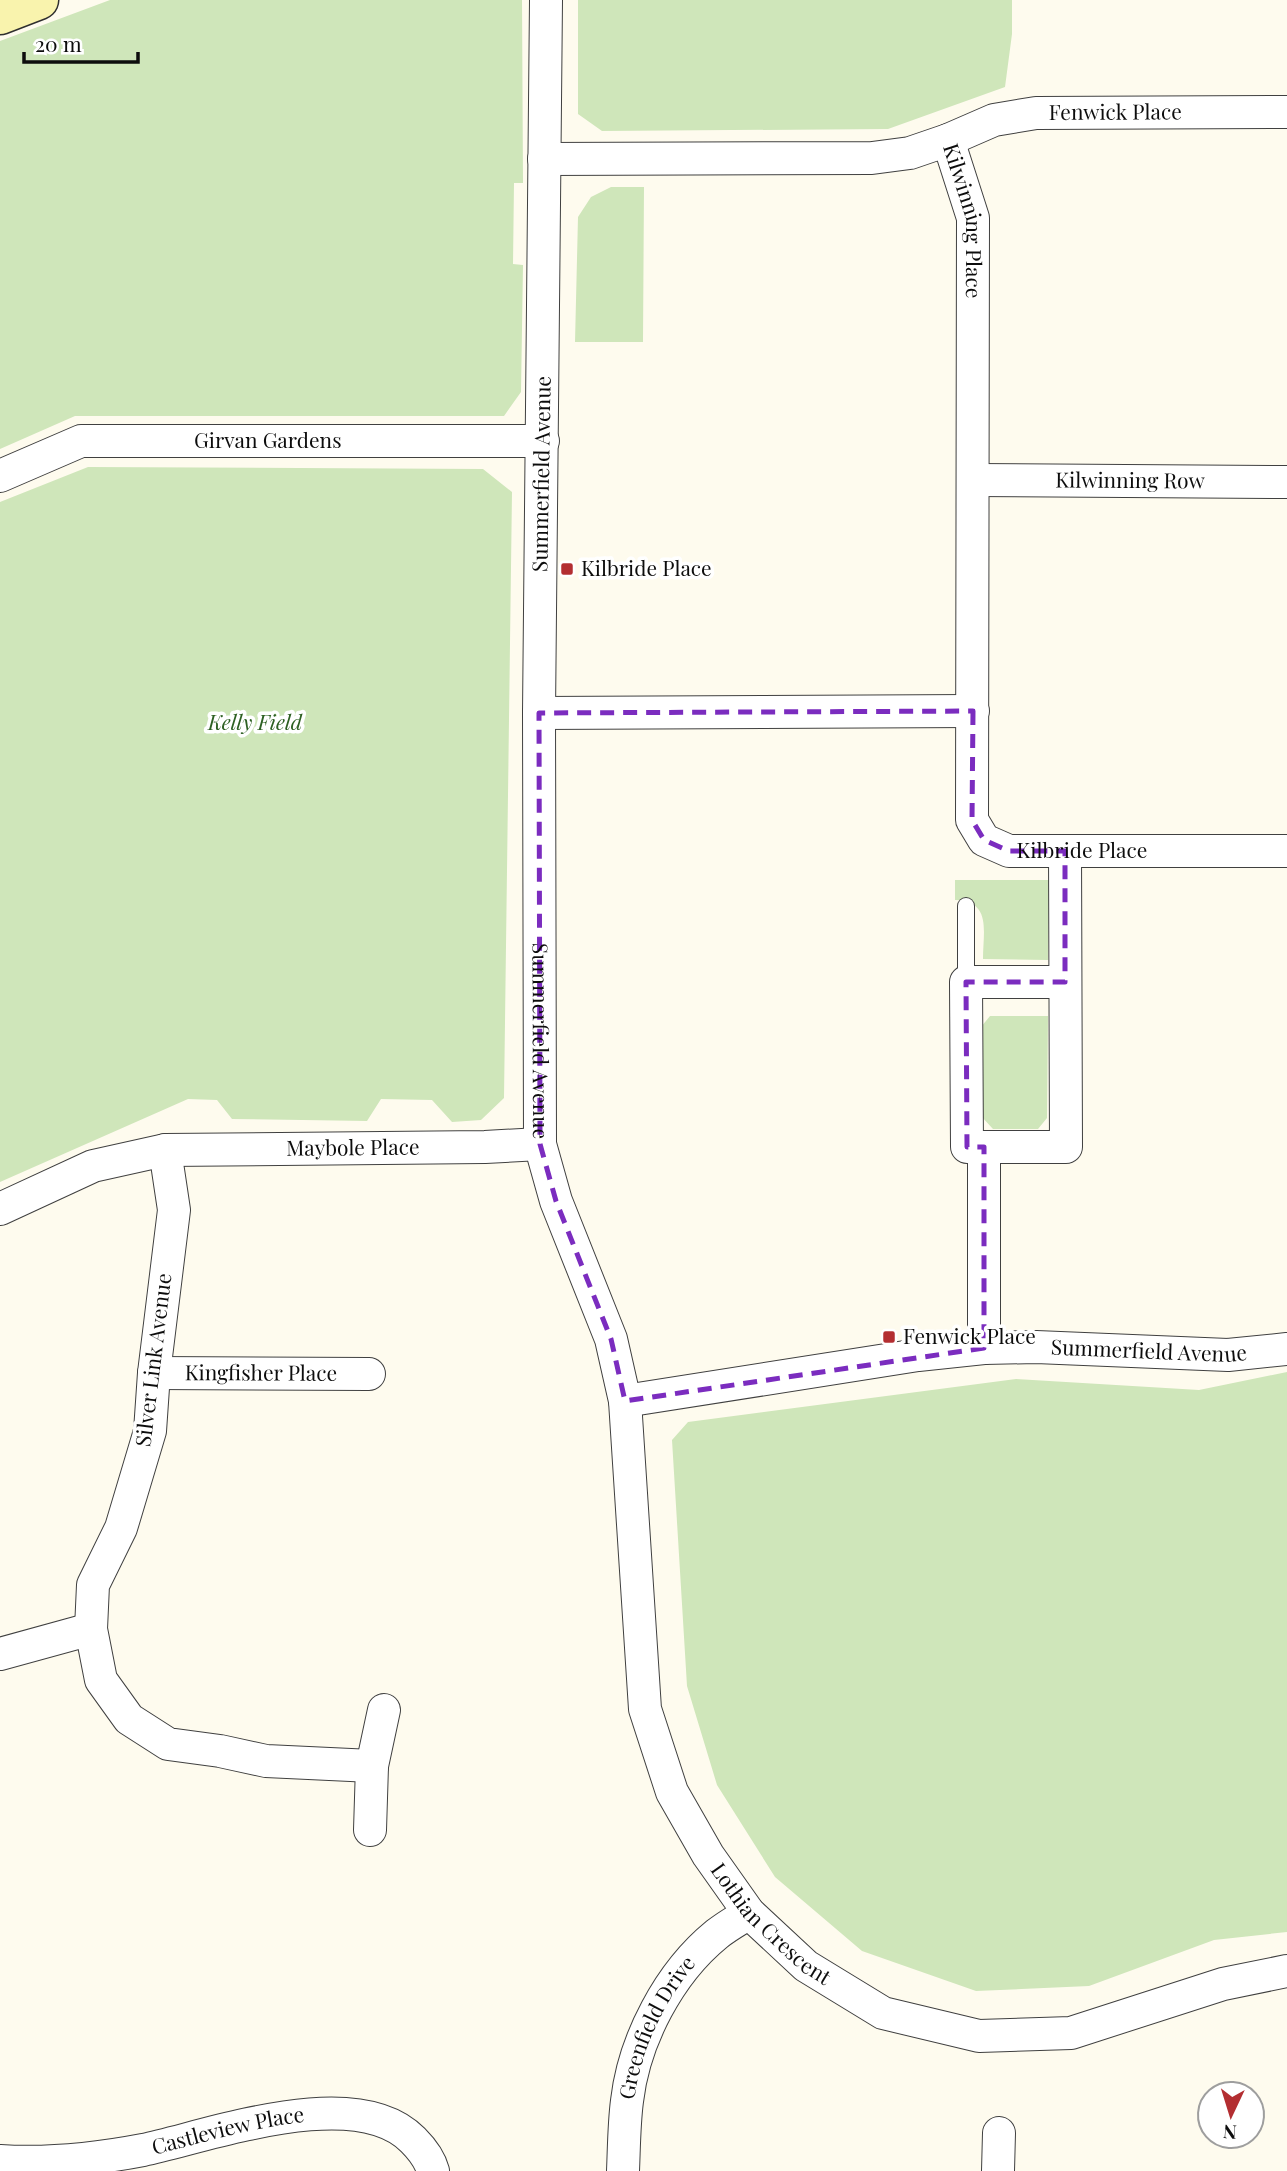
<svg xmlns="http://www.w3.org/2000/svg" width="1287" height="2171" viewBox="0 0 1287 2171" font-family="'Playfair Display',serif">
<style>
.green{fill:#cfe6ba}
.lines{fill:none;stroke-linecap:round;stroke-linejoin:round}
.service-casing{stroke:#404040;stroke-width:18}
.minor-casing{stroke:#404040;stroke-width:34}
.secondary-casing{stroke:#2f2f2f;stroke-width:41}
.service{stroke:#fff;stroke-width:16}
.minor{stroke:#fff;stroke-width:32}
.secondary{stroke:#f9f3ad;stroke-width:38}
.marked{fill:none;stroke:#7b2cbf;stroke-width:5;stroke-dasharray:14 9;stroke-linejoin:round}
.poi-dot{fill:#b32e31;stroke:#fff;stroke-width:2.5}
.labels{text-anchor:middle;stroke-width:7;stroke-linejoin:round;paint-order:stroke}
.street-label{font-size:21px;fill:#0d0d0d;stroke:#fff}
.poi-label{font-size:21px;fill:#0d0d0d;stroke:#fff;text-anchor:start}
.park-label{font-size:21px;font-style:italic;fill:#2d6022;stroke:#fff}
</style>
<rect width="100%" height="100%" fill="#fefbee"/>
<path class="green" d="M110 0H522L523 183H514L513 264 523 265 521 392 504 416H75L0 449V41Z
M578 0H1012V34L1005 87 888 129 602 131 578 114Z
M611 187H644L643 342H575L578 217 591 197Z
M88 467 483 469 512 492 504 1098 481 1120 452 1122 432 1100 381 1099 367 1121 232 1119 217 1100 188 1099 0 1182V502Z
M955 880H1049L1048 960 983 959C983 931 992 901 955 900Z
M990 1016H1048L1047 1118 1038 1129H993L981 1116V1027Z
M1287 1372V1932L1214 1940 1089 1986 976 1991 862 1951 775 1877 717 1785 687 1686 672 1440 688 1422 1016 1379 1199 1390Z"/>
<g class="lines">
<defs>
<path id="service" d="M966 906V982"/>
<g id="minor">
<path id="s1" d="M546 0 539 713 540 1144 556 1201 611 1339 625 1401 645 1709 672 1792 708 1855 749 1913 806 1966 883 2013 979 2036 1071 2033 1223 1984 1287 1971"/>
<path id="s2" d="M948 140 994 120 1036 113 1287 112"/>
<path id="s3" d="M544 159 872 158 910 153 948 140 973 218 972 820 984 840 1009 851H1287"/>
<path id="s4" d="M0 476 81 441H543"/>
<path id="s5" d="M974 480 1287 482"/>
<path d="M539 713 973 711"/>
<path d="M1065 982H966L967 1147H1066L1065 851"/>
<path d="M984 1147V1348"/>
<path d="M165 1150 174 1210 154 1373 150 1431 121 1528 93 1585 91 1629 101 1680 129 1719 168 1744 220 1751 266 1761 372 1766"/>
<path id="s6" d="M0 1209 93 1166 165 1150 485 1147 540 1144"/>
<path id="s7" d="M154 1373 369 1374"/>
<path id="s8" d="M625 1401 918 1355 984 1348 1036 1347 1228 1355 1287 1349"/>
<path d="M0 1654 91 1629"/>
<path d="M370 1830 372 1766 384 1710"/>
<path id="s9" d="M0 2161C47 2164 96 2159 143 2150 213 2135 356 2082 413 2140 422 2149 430 2160 433 2171"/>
<path id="s10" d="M623 2171C624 2148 624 2124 627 2101 634 2040 669 1973 717 1934 727 1926 738 1920 749 1913"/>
<path d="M998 2171 999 2133"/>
</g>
<path id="secondary" d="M0 15 39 0"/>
</defs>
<use href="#service" class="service-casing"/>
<use href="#minor" class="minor-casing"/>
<use href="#secondary" class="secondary-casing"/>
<use href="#service" class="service"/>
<use href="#minor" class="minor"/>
<use href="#secondary" class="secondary"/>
</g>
<path class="marked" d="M973 711 972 820 984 840 1009 851H1065V982H966L967 1147H984V1348L625 1401 611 1339 556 1201 540 1144 539 713Z"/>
<g class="poi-dot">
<rect x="560" y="562" width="14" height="14" rx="3.5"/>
<rect x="882" y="1330" width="14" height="14" rx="3.5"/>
</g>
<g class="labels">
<g class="street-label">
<text dy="7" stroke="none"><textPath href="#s2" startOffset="172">Fenwick Place</textPath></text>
<text dy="7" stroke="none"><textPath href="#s3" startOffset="490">Kilwinning Place</textPath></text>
<text dy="7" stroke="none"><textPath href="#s4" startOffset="275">Girvan Gardens</textPath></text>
<text transform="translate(542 474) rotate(-89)" y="7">Summerfield Avenue</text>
<text dy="7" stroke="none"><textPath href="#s5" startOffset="156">Kilwinning Row</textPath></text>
<text dy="7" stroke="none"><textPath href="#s3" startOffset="1214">Kilbride Place</textPath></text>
<text dy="7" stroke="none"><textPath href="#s1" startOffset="1041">Summerfield Avenue</textPath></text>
<text dy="7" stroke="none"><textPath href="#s6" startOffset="364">Maybole Place</textPath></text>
<text dy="7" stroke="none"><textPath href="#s8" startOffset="528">Summerfield Avenue</textPath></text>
<text transform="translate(154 1360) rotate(-83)" y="7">Silver Link Avenue</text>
<text dy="7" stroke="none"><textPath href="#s7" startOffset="107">Kingfisher Place</textPath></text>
<text dy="7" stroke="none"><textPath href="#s1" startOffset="1978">Lothian Crescent</textPath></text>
<text dy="7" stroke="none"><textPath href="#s10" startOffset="150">Greenfield Drive</textPath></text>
<text dy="7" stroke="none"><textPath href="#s9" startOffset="231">Castleview Place</textPath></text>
</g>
<g class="poi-label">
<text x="581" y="576">Kilbride Place</text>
<text x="903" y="1344">Fenwick Place</text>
</g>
<g class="park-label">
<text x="255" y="730">Kelly Field</text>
</g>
</g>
<g transform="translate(1231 2115) rotate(184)"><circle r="33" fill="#ffffff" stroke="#9e9e9e" stroke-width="2"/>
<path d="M0-5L12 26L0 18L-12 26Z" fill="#b32e31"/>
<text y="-10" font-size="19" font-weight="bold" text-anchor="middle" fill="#0d0d0d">N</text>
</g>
<path d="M24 52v10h114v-10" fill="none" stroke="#0d0d0d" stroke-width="3.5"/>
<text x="35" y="52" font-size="21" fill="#0d0d0d" stroke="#ffffff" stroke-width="5" paint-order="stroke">20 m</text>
</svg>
